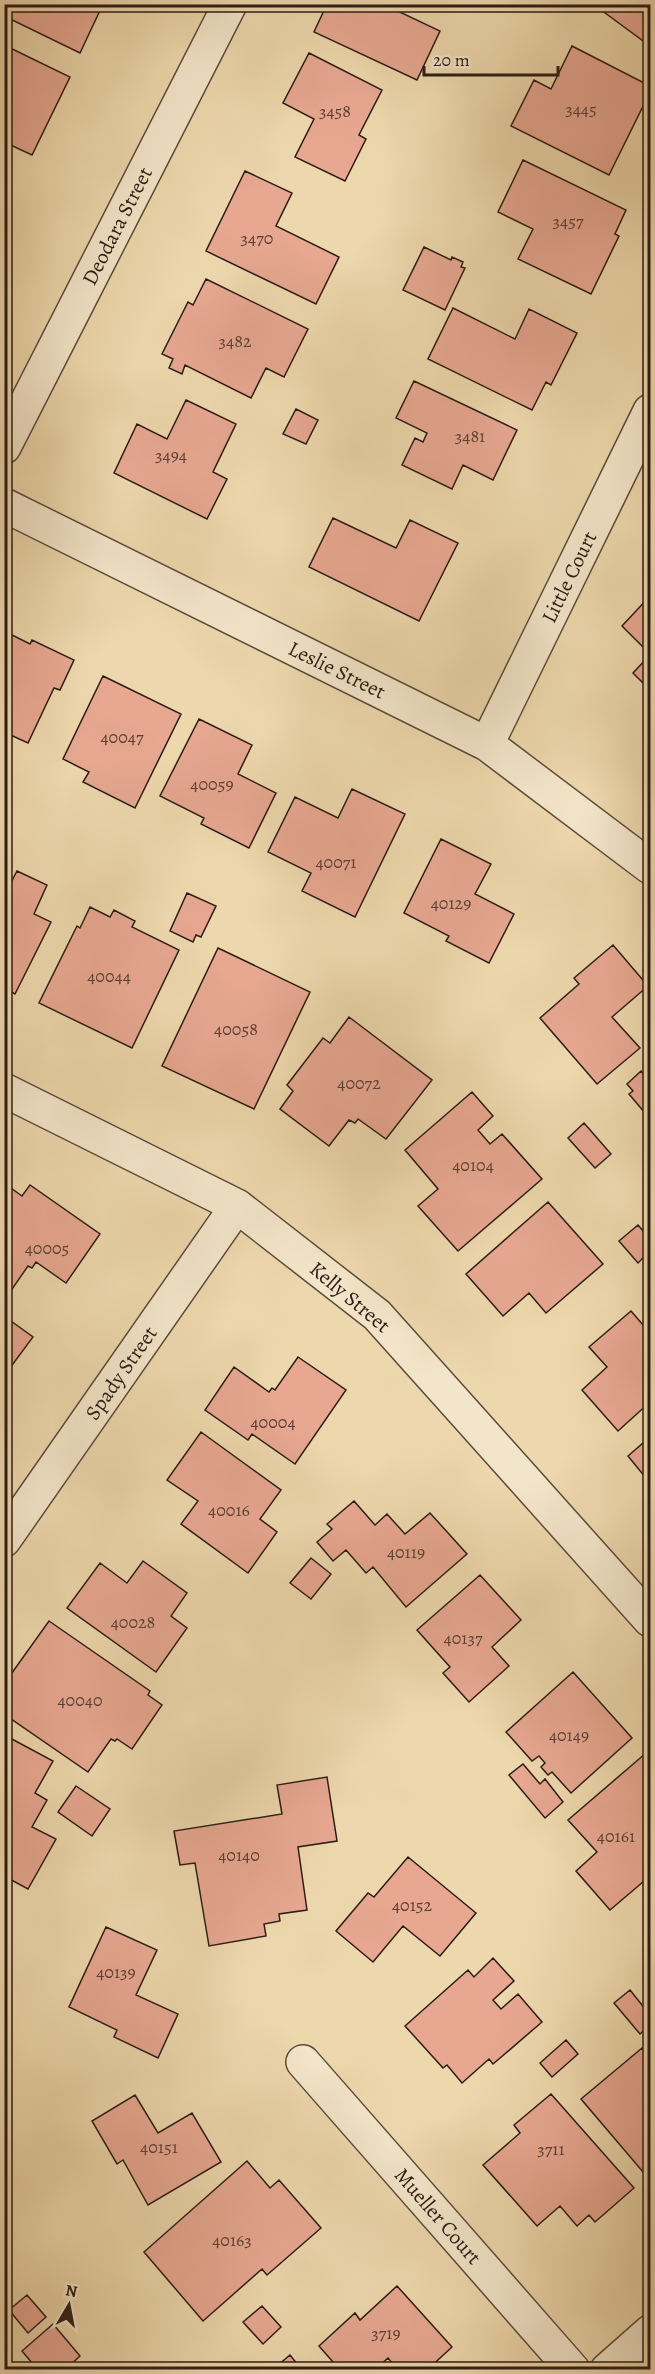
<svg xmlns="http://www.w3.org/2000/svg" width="655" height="2374" viewBox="0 0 655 2374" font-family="Alegreya,serif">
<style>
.building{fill:#e7a791;stroke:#2c1c15;stroke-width:1.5}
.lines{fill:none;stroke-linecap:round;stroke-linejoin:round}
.minor-casing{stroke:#5c4b3b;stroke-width:36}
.minor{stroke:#f3e5c9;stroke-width:33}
.labels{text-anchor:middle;stroke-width:5;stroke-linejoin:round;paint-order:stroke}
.number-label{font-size:18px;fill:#5b3f34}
.street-label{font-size:21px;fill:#2c1c15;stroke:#f3e5c9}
</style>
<rect width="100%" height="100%" fill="#edd7ac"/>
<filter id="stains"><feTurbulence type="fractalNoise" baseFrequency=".00333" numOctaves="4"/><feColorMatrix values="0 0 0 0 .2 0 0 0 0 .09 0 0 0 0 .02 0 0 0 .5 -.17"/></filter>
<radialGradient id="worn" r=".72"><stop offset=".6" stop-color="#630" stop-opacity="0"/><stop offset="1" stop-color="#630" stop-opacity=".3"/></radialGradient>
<path class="building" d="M4 4H103L80 53 4 16Z
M327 4H383L440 31 417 80 314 32Z
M593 4H650V46Z
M4 45 70 77 32 155 4 142Z
M572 46 650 86V92L609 175 511 126 534 80 551 89Z
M309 53 382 90 359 135 366 139 345 181 295 157 314 119 283 103Z
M523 160 626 210 615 234 619 236 591 294 518 259 533 229 498 212Z
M245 171 292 193 276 226 339 257 316 304 206 251Z
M424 247 451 260 452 257 463 262 461 267 465 268 445 310 403 290Z
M206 279 308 329 284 377 266 368 251 398 185 365 182 374 169 368 173 359 162 354 188 302 193 305Z
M453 308 515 339 529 309 577 333 551 385 546 382 532 410 428 359Z
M414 381 517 430 493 480 463 465 452 489 402 465 415 438 423 442 427 433 396 418Z
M186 400 236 424 213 472 227 479 207 519 114 473 137 424 167 439Z
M296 409 318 420 306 444 283 434Z
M333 518 396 548 410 520 458 543 419 621 309 567Z
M650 596V654L622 626Z
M4 631 30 644 32 640 74 660 60 690 54 688 28 743 4 732Z
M650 655V690L633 673Z
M103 676 181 714 135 808 83 782 89 772 63 759Z
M199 719 252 745 238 774 276 793 249 848 201 824 204 818 160 796Z
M352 789 405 814 355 917 302 891 311 873 268 852 295 797 338 818Z
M4 828 10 831 4 842Z
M441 839 491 864 475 894 514 914 489 963 446 941 449 936 404 913Z
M17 871 47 885 34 914 51 922 15 994 4 988V889L7 890Z
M187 893 216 906 201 937 196 935 193 942 170 931Z
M90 907 110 917 114 910 135 921 132 927 179 950 132 1048 39 1003 77 926 80 928Z
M613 945 648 986 612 1017 640 1048 597 1084 540 1018 579 984 574 978Z
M218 948 310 992 254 1109 162 1066Z
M349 1017 432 1080 386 1139 358 1119 355 1123 349 1120 329 1146 280 1109 293 1091 287 1085 323 1038 330 1043Z
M641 1071 647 1078 650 1076V1119L629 1094 633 1091 627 1084Z
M472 1092 493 1116 478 1130 490 1144 502 1134 542 1179 458 1251 418 1206 438 1189 405 1150Z
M584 1123 611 1154 595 1168 568 1138Z
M4 1183 22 1196 30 1185 100 1234 66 1283 36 1262 32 1268 28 1266 8 1295 4 1292Z
M548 1202 603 1264 546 1313 529 1293 503 1316 466 1274Z
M638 1225 650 1239V1251L638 1263 619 1241Z
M631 1311 650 1333 644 1340 650 1347V1402L618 1431 582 1390 607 1367 589 1347Z
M4 1316 33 1337 4 1376Z
M298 1357 346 1390 295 1464 252 1434 248 1440 205 1410 234 1367 269 1392 272 1388 275 1390Z
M201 1432 281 1490 260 1519 277 1532 248 1573 181 1524 198 1501 167 1480Z
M650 1437V1483L628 1456Z
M354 1501 375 1525 387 1514 405 1534 430 1513 467 1554 406 1607 373 1567 366 1573 346 1550 333 1561 317 1542 332 1529 327 1524Z
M311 1558 331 1574 311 1599 290 1583Z
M143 1561 187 1593 171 1616 187 1628 156 1672 67 1608 100 1563 127 1583Z
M480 1575 521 1620 492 1647 509 1666 469 1702 443 1673 450 1667 417 1630Z
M49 1621 150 1691 148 1695 162 1705 132 1749 117 1739 115 1741 111 1739 88 1772 4 1714V1684Z
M573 1672 632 1738 571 1793 552 1772 548 1775 541 1767 545 1763 539 1756 532 1761 506 1732Z
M10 1738 53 1761 35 1793 47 1800 32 1827 56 1839 28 1889 4 1876V1749Z
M646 1753 650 1758V1876L610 1910 576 1871 597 1852 568 1820Z
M523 1764 540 1784 545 1779 563 1802 545 1818 509 1775Z
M327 1777 337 1841 298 1847 307 1910 279 1914 280 1921 264 1924 266 1936 209 1946 195 1863 180 1865 174 1831 282 1814 277 1785Z
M76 1786 110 1809 92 1836 58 1812Z
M408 1857 476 1913 440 1956 403 1926 373 1962 336 1931 368 1893 374 1897Z
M4 1899 11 1903 4 1917Z
M106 1927 157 1950 136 1995 178 2014 158 2058 114 2037 117 2030 69 2007Z
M493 1958 514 1981 493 2000 501 2009 518 1994 542 2022 493 2064 489 2059 462 2083 447 2065 443 2068 405 2026 468 1970 474 1977Z
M630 1990 650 2015V2025L640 2034 614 2003Z
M566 2040 578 2054 552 2077 540 2063Z
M642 2048 650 2058 649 2179 581 2099Z
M551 2094 634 2188 595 2222 589 2215 577 2226 560 2206 537 2226 483 2165 520 2133 514 2125Z
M135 2095 158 2133 192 2113 221 2162 148 2205 123 2160 117 2164 92 2121Z
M247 2161 270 2188 279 2180 321 2228 267 2275 262 2269 203 2321 144 2252Z
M397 2286 452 2347 427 2370H398L388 2358 375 2370H340L319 2346 355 2313 360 2320Z
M27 2295 46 2317 28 2333 9 2310Z
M262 2306 281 2327 263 2344 243 2322Z
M53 2324 80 2356 65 2370H38L22 2351Z
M290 2355 302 2370H272Z"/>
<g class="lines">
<defs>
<path id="minor" d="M4 447 230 4
M4 505 487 744 650 867
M487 744 650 411
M4 1090 237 1206 377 1315 650 1620
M4 1540 237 1206
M303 2062 573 2370
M607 2370 650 2332"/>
</defs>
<use href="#minor" class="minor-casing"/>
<use href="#minor" class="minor"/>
</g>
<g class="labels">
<g class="number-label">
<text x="581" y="115">3445</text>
<text x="335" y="117">3458</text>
<text x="568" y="227">3457</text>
<text x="257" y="244">3470</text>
<text x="235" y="347">3482</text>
<text x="470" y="442">3481</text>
<text x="171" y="461">3494</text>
<text x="122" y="743">40047</text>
<text x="212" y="790">40059</text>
<text x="336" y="868">40071</text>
<text x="451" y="909">40129</text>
<text x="109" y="982">40044</text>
<text x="236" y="1035">40058</text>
<text x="359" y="1089">40072</text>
<text x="473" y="1171">40104</text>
<text x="47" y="1254">40005</text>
<text x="273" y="1428">40004</text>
<text x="229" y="1516">40016</text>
<text x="406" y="1558">40119</text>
<text x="133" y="1628">40028</text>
<text x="463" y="1644">40137</text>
<text x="80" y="1706">40040</text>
<text x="569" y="1741">40149</text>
<text x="616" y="1842">40161</text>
<text x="239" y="1861">40140</text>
<text x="412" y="1911">40152</text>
<text x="116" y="1978">40139</text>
<text x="159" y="2153">40151</text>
<text x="551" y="2155">3711</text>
<text x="232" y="2246">40163</text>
<text x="386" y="2339">3719</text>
</g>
<g class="street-label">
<text transform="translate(117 226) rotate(-63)" y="7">Deodara Street</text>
<text transform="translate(569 577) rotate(-64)" y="7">Little Court</text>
<text transform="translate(337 670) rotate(26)" y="7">Leslie Street</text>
<text transform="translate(350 1297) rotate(40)" y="7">Kelly Street</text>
<text transform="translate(121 1373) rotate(-55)" y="7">Spady Street</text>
<text transform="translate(438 2216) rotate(49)" y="7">Mueller Court</text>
</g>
</g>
<rect width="655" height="2374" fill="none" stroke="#edd7ac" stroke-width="24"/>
<rect x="6" y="6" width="643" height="2362" fill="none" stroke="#2c1c15" stroke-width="3"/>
<rect x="12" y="12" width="631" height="2350" fill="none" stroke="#2c1c15" stroke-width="1.5"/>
<g transform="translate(69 2305) rotate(10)" stroke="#f3e5c9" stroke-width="4.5" paint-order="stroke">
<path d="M0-4.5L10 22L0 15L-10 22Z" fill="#2c1c15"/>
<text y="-9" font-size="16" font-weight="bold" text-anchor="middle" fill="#2c1c15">N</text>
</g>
<path d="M424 66v9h134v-9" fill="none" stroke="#2c1c15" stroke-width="3"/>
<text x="433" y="66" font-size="18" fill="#2c1c15" stroke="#f3e5c9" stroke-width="4.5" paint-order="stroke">20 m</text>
<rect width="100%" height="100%" filter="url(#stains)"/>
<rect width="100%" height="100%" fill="url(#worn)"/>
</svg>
